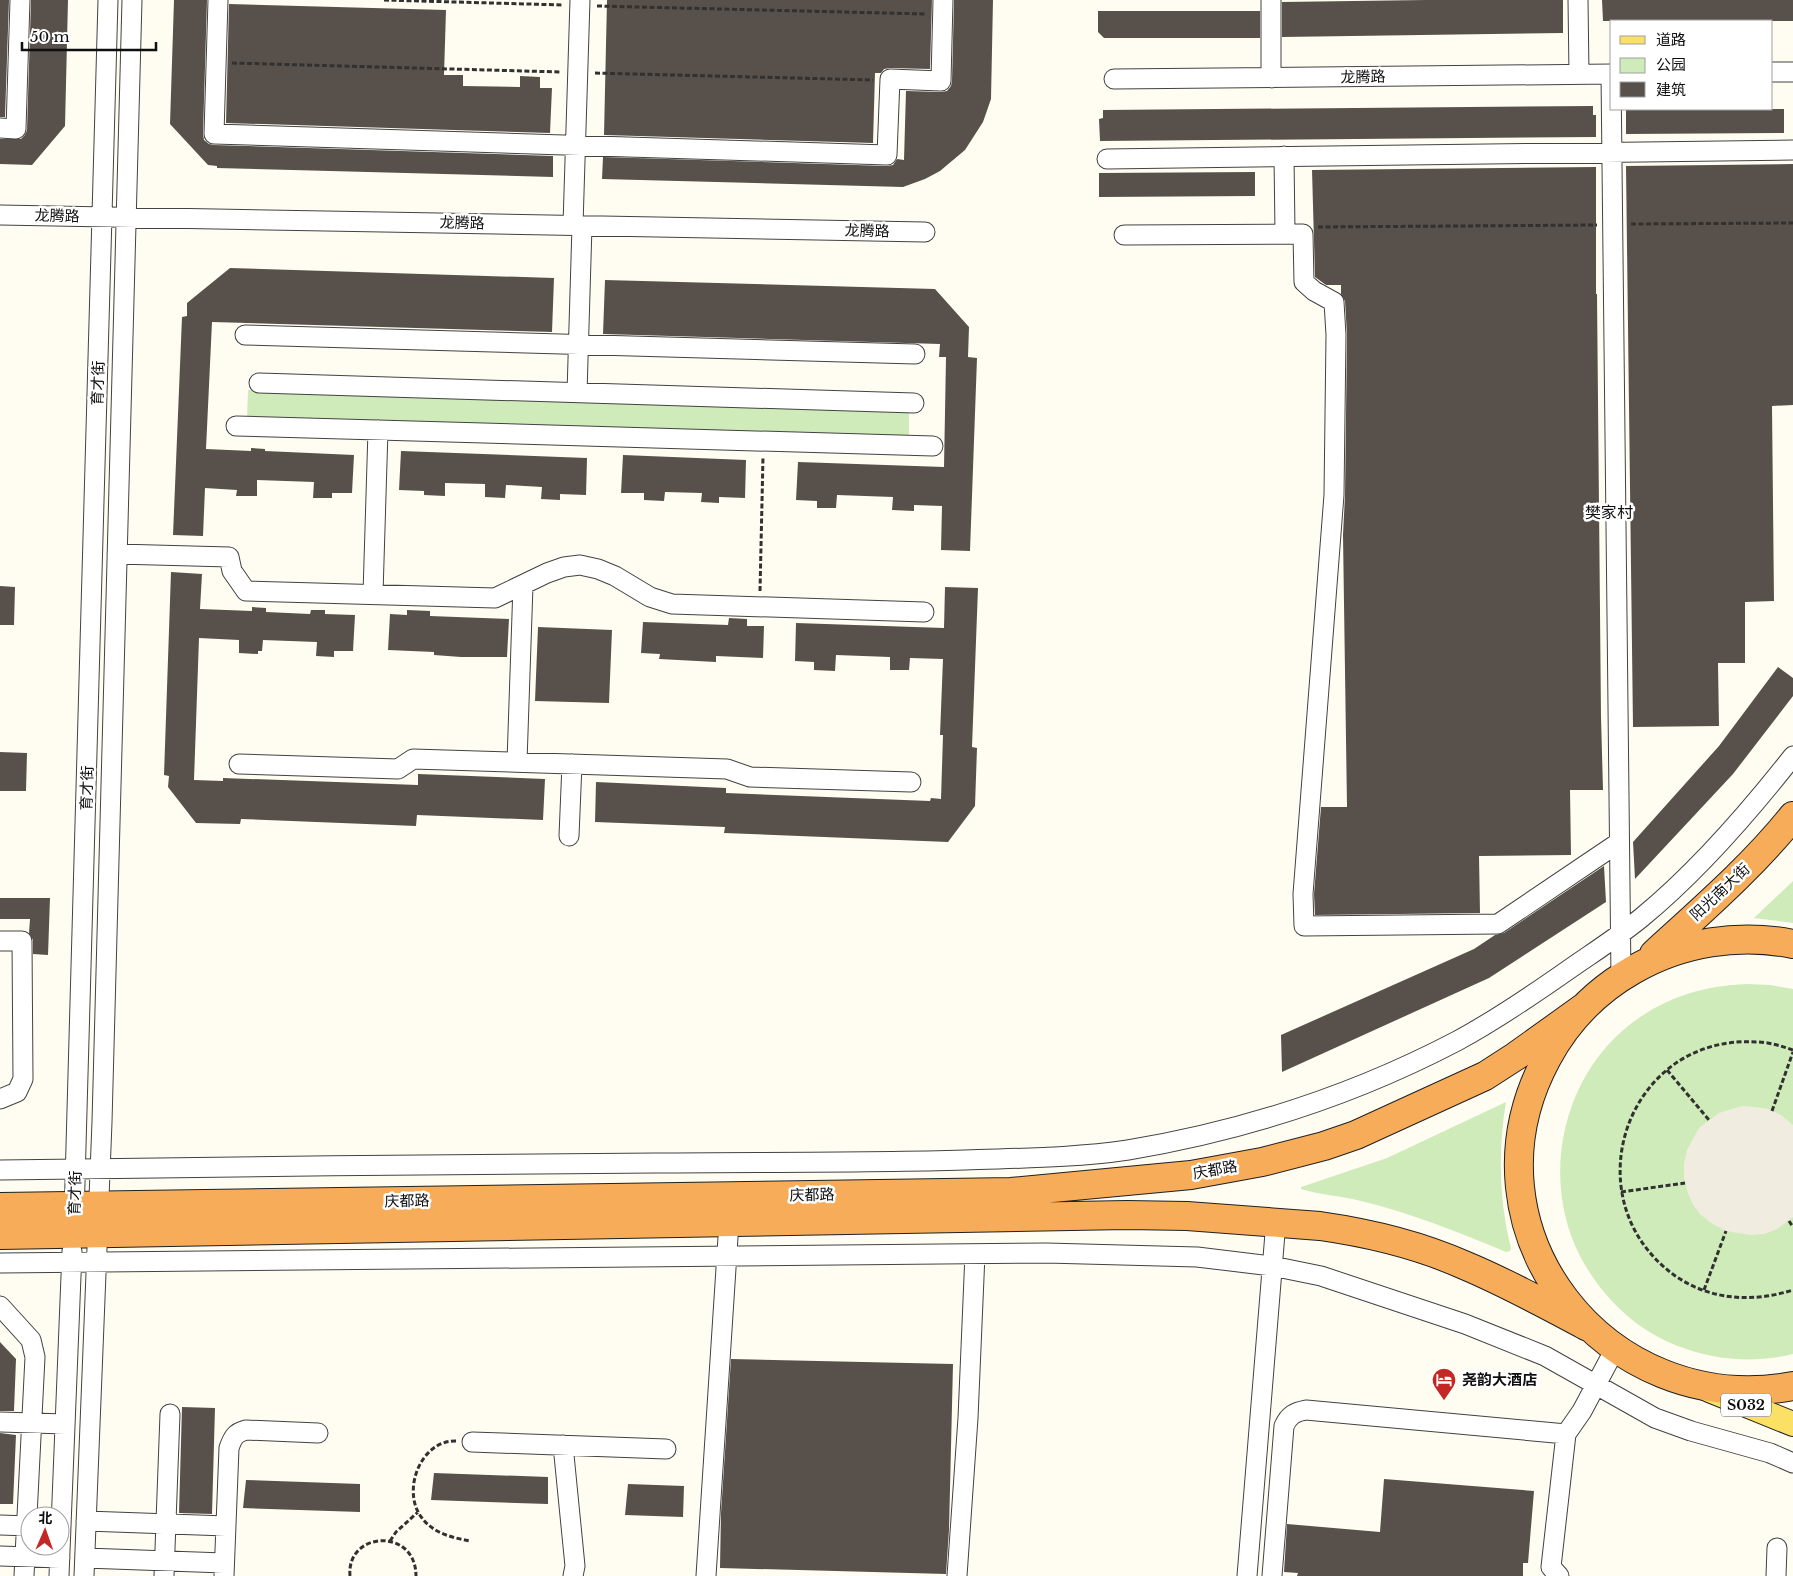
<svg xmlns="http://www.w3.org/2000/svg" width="1793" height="1576" viewBox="0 0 1793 1576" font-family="'Libre Baskerville','Noto Sans SC',serif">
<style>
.green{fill:#d0ebba}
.plaza{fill:#f0ede0}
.building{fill:#58514b}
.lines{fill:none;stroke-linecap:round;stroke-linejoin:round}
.minor-casing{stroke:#424242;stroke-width:21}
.major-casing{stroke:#202020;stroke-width:26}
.highway-casing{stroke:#202020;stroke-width:30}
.path{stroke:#313131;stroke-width:3;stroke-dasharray:5 2.5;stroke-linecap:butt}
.minor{stroke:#fff;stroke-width:19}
.major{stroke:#fae166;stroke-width:24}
.highway{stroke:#f6ac58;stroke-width:28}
.labels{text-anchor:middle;stroke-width:5;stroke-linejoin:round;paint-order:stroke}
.shield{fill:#fff;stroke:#575757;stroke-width:1}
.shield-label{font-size:14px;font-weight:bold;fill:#0f0f0f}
.street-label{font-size:15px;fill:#0f0f0f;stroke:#fff}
.poi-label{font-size:15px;font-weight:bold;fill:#0f0f0f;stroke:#fff;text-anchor:start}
.neighbourhood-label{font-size:16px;fill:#0f0f0f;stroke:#fff}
</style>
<rect width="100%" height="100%" fill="#fffdf2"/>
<path class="green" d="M248 390 909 407V436L247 420Z
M1793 881V923L1754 918Z
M1749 984 1770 985 1793 989V1354C1753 1364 1713 1360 1675 1345 1638 1330 1609 1303 1588 1270 1534 1185 1561 1064 1648 1012 1679 993 1713 985 1749 984Z
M1506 1102C1498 1150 1499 1201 1511 1248L1510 1251 1506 1252C1458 1232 1411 1213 1361 1201 1341 1196 1320 1195 1301 1189V1187L1387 1158Z"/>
<path class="plaza" d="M1742 1106 1755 1107 1768 1109 1781 1115 1793 1125V1217L1777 1229 1764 1234 1750 1235 1726 1231 1711 1223 1700 1214 1692 1203 1687 1190 1684 1177V1164L1687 1150 1699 1128 1719 1113Z"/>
<path class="building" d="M0 0H9L5 117H0Z
M31 0H68L65 126 32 165 0 164V139H21L25 135 27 130Z
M174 0H207L203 134 204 140 209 144 214 145 553 156V177L217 168V166L208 165 170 124Z
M607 0H932L930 69 890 68 884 69 881 73H875L873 143 604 135Z
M954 0H993L991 99 983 122 965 150 940 171 925 179 903 187 602 179 603 157 887 166 893 165 897 159 904 160 906 91 941 92 947 91 951 86 952 81Z
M1425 0H1563V33L1282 37V2Z
M1602 0H1793V21H1603Z
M229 4 446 10 444 75H463V86L520 87V76L540 77V88H552L550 133 226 123Z
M1098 11H1260V38H1104L1098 32Z
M1593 106V115H1596V137L1100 141 1099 119 1103 118V110Z
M1626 109H1784V133L1626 134Z
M1793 164V405L1772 406 1774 601 1745 602V663H1718L1719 726 1633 727 1626 166Z
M1596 167V294H1597L1601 717 1603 790H1570L1571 855 1479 856 1480 913 1315 915 1314 894 1321 807H1347L1343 535 1345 495 1347 335 1345 301 1341 294V285H1326L1315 277 1312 170Z
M1255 172V196L1099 197V173Z
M230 268 554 278 552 332 212 322 206 449 251 451V448L265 449V451L354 455 352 493H332V498H313L314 482 257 480V496H236L237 490 205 488 203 536 173 535 182 317 187 316V303Z
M605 280 935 289 969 327 968 357 977 358 970 551 941 550 942 506 914 505V511L892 510 893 497 837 495 836 508H817V501L796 500 798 462 944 467 946 357H939L940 344 603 334Z
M401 451 587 458 586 495 560 494V500L541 499 542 487 506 485 505 498 485 497V484L445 483V496L424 495V491L399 490Z
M623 455 746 460 745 498 719 497V503L701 502 702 493 665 492 664 501 644 500V493H621Z
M171 572 202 574 200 609 252 611V607L266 608V612L310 614 311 610H325V614L355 615 353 651H334V657L316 656 317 642 263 640 262 651H258V654L239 653V640L199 638 194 780 223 781V778L418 785V774L545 779 543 820 417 815 416 826 241 819 240 824 196 823 168 787 169 776 164 775Z
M0 586 15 587 14 625H0Z
M945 587 978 588 972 747 977 748 975 806 948 842 724 833 725 827 595 822 596 782 726 788V793L930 801 931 798 941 799 943 735H940L943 659 910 658 909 670H890V657L836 655 835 671 814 670V662L795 661 796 623 944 628Z
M407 610 430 611V616L509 619 507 657H461L434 655V652L388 650 390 614 407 615Z
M729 618 747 619V626H764L763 658 716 656V662L659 659 660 654 641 653 643 622 728 625Z
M538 627 612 630 609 703 535 701Z
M1778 667 1793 678V696L1733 774 1635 879 1633 842 1719 746Z
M0 752 27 753 26 791H0Z
M1604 866 1606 902 1489 978 1282 1072 1281 1035 1474 949 1495 935 1504 933Z
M0 898H50L48 955 33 954V940L29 933 30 919H0Z
M0 1342 16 1359 14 1411H0Z
M731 1359 953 1364 949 1530 946 1574 720 1568 721 1513Z
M182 1407 215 1408 212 1514 179 1513Z
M0 1433 16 1435 13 1504H0Z
M434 1473 548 1477V1504L431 1500Z
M1384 1479 1534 1491 1528 1563H1523V1576H1297L1298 1573 1284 1572 1287 1524 1380 1532Z
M246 1480 360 1484V1512L243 1508Z
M628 1484 684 1486 683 1517 625 1515Z"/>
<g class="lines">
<defs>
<path id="minor" d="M218 0 214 134 887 155 890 79 941 81 943 0
M1271 0V78
M1578 0 1579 74
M1772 72H1793
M1611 74 1621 977
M1114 79 1612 74
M0 128 16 129 20 0
M1284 156 1285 233
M1107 159 1793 150
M0 215 925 232
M573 225 580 0
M1124 235 1303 234 1304 282 1314 291 1334 302 1336 335 1334 495 1303 894 1304 926 1498 924 1618 843
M245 335 915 354
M259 383 914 403
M577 393 582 226
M236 426 933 446
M117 554 229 557 232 571 246 591 495 598 547 573 564 567 580 565 598 569 615 576 650 597 672 604 924 612
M373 594 378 430
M517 762 523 585
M239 764 398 769 413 759 727 769 750 777 911 782
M569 836 572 764
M0 941H22L23 1079 17 1092 0 1099
M0 1170C219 1167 437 1164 656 1163 759 1162 862 1163 965 1160 1019 1158 1075 1158 1128 1150 1242 1131 1354 1095 1457 1041 1496 1020 1534 994 1571 968 1594 952 1619 936 1641 918 1696 873 1749 812 1793 756
M74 1218 108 0
M0 1263 1046 1253 1197 1257 1272 1266 1321 1276 1465 1324 1545 1356 1655 1418 1691 1431 1770 1453 1793 1463
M0 1306 31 1340 35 1357 24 1576
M0 1422 65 1424
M472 1442 666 1449
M563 1445 575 1566 573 1576
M86 1521 226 1526
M0 1525 30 1526
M0 1556 60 1558
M85 1558 224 1563
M59 1576 72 1251
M84 1576 102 1122 132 0
M164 1576 170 1414
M224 1576 229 1448C233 1437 235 1433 246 1430L318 1433
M706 1576 729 1222
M957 1576 968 1418 975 1254
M1247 1576 1276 1221
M1272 1576 1284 1426C1289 1415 1295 1412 1306 1410L1566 1434
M1559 1576 1551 1567 1566 1434 1582 1411 1615 1349
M1776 1576 1777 1548"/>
<path id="major" d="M1709 1390 1793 1424"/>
<path id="highway" d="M1793 944C1739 933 1681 942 1633 970 1596 991 1567 1021 1547 1058 1454 1229 1606 1421 1793 1386
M1654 954C1702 910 1752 867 1793 816
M0 1207 1011 1192 1191 1175 1262 1162 1324 1146 1356 1135 1485 1076 1516 1056 1583 1008
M0 1235 1127 1215 1187 1216 1320 1226C1369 1233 1419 1245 1464 1265 1507 1283 1547 1305 1588 1327"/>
</defs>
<use href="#minor" class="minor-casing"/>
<use href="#major" class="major-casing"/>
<use href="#highway" class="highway-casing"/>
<path class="path" d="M384 0 563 5
M597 6 926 14
M232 63 561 72
M595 73 873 80
M1631 224 1793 223
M1318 227 1597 225
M760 591 763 457
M1793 1050C1781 1046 1769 1042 1756 1042 1627 1034 1570 1199 1674 1275 1709 1300 1752 1303 1793 1290
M1667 1070 1709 1120
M1772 1111 1793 1052
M1621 1192 1685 1183
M1789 1221 1793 1227
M1704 1290 1726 1231
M456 1441C420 1440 401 1492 422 1518 433 1533 453 1538 470 1541
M390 1541 396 1532 418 1512
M350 1576C346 1531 416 1527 416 1576"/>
<use href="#minor" class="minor"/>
<use href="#major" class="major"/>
<use href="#highway" class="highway"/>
</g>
<defs>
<symbol id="hotel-pin" viewBox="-11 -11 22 30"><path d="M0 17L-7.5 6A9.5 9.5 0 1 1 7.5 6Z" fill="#c32824" stroke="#fff"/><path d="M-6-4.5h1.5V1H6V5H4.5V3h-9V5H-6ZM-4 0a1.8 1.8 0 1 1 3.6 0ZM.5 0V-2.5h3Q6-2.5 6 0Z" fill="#fff"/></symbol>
</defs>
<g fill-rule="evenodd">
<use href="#hotel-pin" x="1430" y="1366" width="28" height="38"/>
</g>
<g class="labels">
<rect class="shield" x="1721" y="1393.5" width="50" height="23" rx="4"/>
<g class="shield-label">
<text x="1746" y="1410">S032</text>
</g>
<g class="street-label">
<text transform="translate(1363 77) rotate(-1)" y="5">龙腾路</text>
<text transform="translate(57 216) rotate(1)" y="5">龙腾路</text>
<text transform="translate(462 223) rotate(1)" y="5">龙腾路</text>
<text transform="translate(867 231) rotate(1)" y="5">龙腾路</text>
<text transform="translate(98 383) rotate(-88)" y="5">育才街</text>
<text transform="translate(87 788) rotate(-88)" y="5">育才街</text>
<text transform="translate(1720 892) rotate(-43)" y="5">阳光南大街</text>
<text transform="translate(1215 1170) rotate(-10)" y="5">庆都路</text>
<text transform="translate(75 1193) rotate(-88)" y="5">育才街</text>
<text transform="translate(812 1195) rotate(-1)" y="5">庆都路</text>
<text transform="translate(407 1201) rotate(-1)" y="5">庆都路</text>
</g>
<g class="poi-label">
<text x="1462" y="1385">尧韵大酒店</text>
</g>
<g class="neighbourhood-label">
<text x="1609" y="518">樊家村</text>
</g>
</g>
<rect x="1610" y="20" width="162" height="90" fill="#ffffff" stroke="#9f9f9f"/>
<rect x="1620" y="36" width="25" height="8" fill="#fae166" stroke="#9f9f9f"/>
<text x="1656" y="45" font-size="15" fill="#0f0f0f">道路</text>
<rect x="1620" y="58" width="25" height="15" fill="#d0ebba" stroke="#9f9f9f"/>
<text x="1656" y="70" font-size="15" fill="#0f0f0f">公园</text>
<rect x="1620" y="82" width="25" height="15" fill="#58514b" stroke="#9f9f9f"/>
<text x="1656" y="95" font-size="15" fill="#0f0f0f">建筑</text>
<g transform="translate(45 1531) rotate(2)"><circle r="24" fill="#ffffff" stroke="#9f9f9f"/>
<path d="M0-4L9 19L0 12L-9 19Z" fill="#c32824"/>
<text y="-8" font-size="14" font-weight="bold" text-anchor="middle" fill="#0f0f0f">北</text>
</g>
<path d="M22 42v8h134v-8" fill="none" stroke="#0f0f0f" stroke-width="2.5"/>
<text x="30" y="42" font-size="15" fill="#0f0f0f" stroke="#ffffff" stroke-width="4" paint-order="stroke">50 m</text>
</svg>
